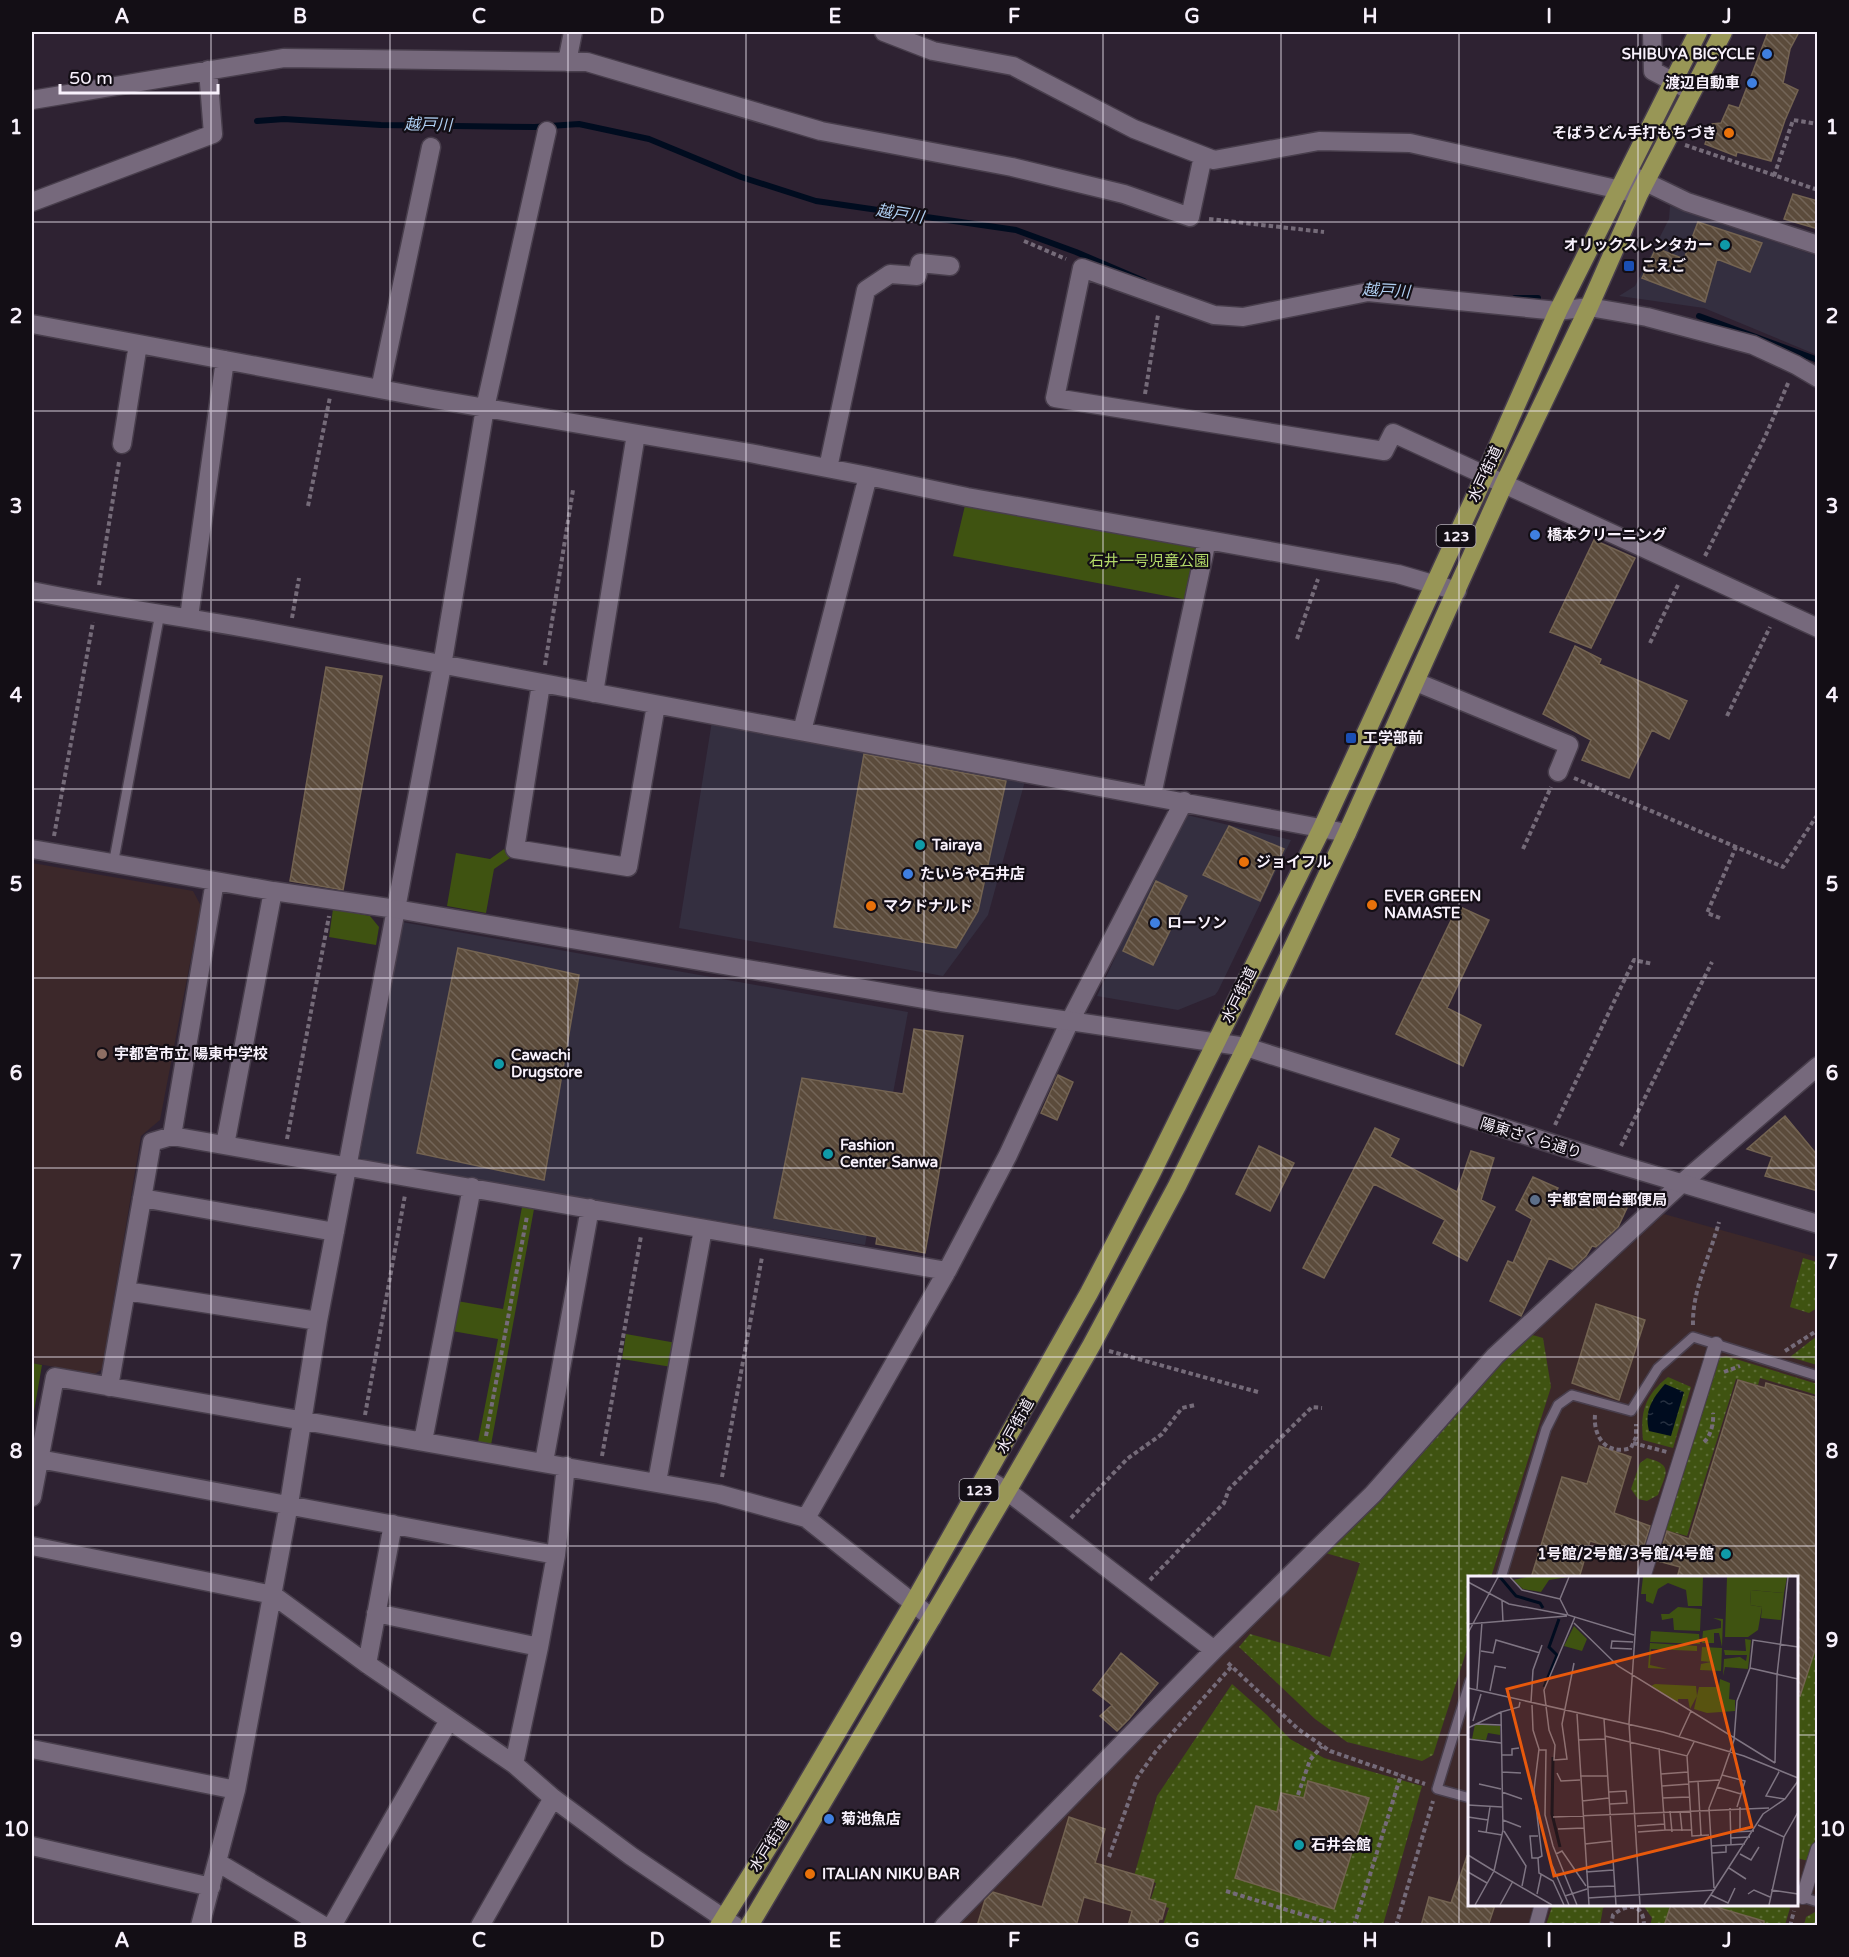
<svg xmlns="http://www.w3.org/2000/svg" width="1849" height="1957" viewBox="0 0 1849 1957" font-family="'Varela Round','Noto Sans JP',sans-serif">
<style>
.commercial{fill:#342f40}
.education{fill:#3c282a;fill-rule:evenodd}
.grass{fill:url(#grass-dots)}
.park{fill:#3f5311}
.water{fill:url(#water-ripples)}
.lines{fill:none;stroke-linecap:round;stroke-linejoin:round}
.stream{stroke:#000c1f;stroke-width:6}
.building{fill:url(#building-back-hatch);stroke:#736351;stroke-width:1.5}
.service-casing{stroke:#483e4c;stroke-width:12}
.pedestrian-casing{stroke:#483e4c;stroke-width:16}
.minor-casing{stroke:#483e4c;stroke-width:21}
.tertiary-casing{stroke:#483e4c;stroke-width:21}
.trunk-casing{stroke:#483e4c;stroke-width:21}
.path{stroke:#756b79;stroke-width:4;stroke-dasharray:4.5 3;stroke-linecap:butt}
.service{stroke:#76697c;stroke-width:9}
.pedestrian{stroke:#76697c;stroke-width:14}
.minor{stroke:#76697c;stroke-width:18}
.tertiary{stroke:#76697c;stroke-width:18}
.trunk{stroke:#989656;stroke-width:18}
.grid{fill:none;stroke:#f8f1fc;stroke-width:1.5;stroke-opacity:0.55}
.shop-dot{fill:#3f7fe0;stroke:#130e15;stroke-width:2}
.food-dot{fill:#e8710a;stroke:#130e15;stroke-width:2}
.culture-dot{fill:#0f9aa8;stroke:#130e15;stroke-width:2}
.transit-dot{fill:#1a4fb4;stroke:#130e15;stroke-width:2}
.education-dot{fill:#8d6e63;stroke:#130e15;stroke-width:2}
.service-dot{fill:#5c6f8a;stroke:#130e15;stroke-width:2}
.labels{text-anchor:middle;stroke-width:4.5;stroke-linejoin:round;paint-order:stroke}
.shield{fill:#130e15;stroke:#b3adb7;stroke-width:1.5}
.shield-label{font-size:14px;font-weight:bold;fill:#f8f1fc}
.poi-label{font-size:15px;font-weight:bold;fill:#f8f1fc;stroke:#130e15;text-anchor:start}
.street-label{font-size:15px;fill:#f8f1fc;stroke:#130e15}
.park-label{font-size:15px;fill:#b4db69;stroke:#130e15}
.water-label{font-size:16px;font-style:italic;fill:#afcff2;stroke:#130e15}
.inset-river{fill:none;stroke:#000c1f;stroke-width:3}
.inset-road{fill:none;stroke:#7f7583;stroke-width:1.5}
.view{fill:#e8590c;fill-opacity:0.15;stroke:#e8590c;stroke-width:3}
.inset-edge{fill:none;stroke:#f8f1fc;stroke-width:3}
.neatline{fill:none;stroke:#f8f1fc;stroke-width:2}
.grid-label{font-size:20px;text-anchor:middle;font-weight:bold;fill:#f8f1fc}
</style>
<defs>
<pattern id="grass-dots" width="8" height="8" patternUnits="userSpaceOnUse" patternTransform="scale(1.5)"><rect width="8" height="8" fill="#3f5311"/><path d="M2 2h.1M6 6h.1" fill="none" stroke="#5c6c35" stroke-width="1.8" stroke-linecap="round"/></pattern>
<pattern id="water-ripples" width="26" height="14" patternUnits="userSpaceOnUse" patternTransform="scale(1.5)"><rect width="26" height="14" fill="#000c1f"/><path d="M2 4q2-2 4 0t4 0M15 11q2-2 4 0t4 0" fill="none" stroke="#263040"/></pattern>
<pattern id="building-back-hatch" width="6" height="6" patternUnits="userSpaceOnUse" patternTransform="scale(1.5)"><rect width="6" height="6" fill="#5b4b3b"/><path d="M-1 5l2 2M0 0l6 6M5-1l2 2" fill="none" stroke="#736558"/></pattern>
</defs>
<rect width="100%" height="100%" fill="#2e2232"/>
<path class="commercial" d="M1670 206 1817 256V355L1704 308 1619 296 1635 286 1669 219Z
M712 721 1025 781 988 915 943 976 679 928Z
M1187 815 1291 840 1218 991 1215 995 1178 1010 1097 996 1182 816Z
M402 922 908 1012 865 1245 359 1161Z"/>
<path class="education" d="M32 863 193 891 201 906 160 1120 141 1136 102 1369 95 1374 32 1363Z
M1664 1214 1817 1257V1925L954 1926 1471 1392ZM1470 1578H1796V1904H1470Z"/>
<path class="grass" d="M1803 1258 1817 1262V1308L1809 1313 1790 1307Z
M1529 1334 1543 1338 1551 1387 1491 1577 1470 1578 1469 1643 1433 1755 1422 1761 1347 1742 1315 1719 1239 1647 1250 1634 1330 1657 1360 1563 1322 1552Z
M1817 1336V1365L1790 1357Z
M1726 1356 1817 1384V1395L1760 1378 1758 1385 1736 1379 1687 1536 1665 1530 1716 1359Z
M1668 1377 1691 1387 1673 1448 1643 1440C1640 1412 1645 1395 1668 1377Z
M1647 1458C1674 1465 1666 1473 1658 1495L1647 1501 1638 1499 1631 1489 1640 1463Z
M1817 1636 1818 1831 1808 1861 1797 1858 1796 1707Z
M1232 1684 1267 1715 1290 1739 1324 1758 1422 1786 1383 1925H1163L1169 1908 1150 1902 1156 1883 1134 1876 1157 1796Z
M1553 1904H1608V1905L1603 1908 1600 1925H1546Z
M1788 1904 1790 1908 1785 1925 1650 1926 1652 1918 1643 1905Z
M1817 1911V1925H1804L1806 1917Z"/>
<path class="park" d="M967 497 1198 546 1188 600 953 556Z
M504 849 510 858 494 869 486 913 447 906 456 853 490 859Z
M333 909 370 916 379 927 376 945 329 937Z
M522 1207 534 1209 491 1445 478 1442 498 1339 452 1331 457 1301 503 1309Z
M626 1334 682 1344 678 1368 622 1359Z
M32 1363 42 1365 32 1423Z"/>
<path class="water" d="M1665 1384 1684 1392 1671 1436 1649 1431C1644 1411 1652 1399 1665 1384Z"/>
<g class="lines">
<path class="stream" d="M257 121 284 119 381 125 535 127 579 124 649 139 741 177 816 201 1016 230 1076 252 1144 281
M1515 298H1538
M1699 316 1818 360"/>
</g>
<path class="building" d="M1768 32H1799L1790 49 1783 83 1798 90 1785 120 1771 161 1737 152 1736 156 1705 144 1712 124 1721 123 1729 105 1739 108Z
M1793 194 1818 201V229L1784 219Z
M1698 222 1762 243 1750 272 1717 259 1705 302 1642 278 1656 248 1684 259Z
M1594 540 1635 558 1591 648 1550 632Z
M1575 646 1601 659 1599 664 1687 701 1669 739 1652 730 1629 778 1582 760 1591 740 1543 714Z
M326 667 382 676 343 890 290 881Z
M864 754 1006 781 978 911 956 948 834 927Z
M1229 826 1284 849 1260 901 1203 875Z
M1156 881 1187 896 1153 965 1123 951Z
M1458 906 1489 920 1447 1008 1481 1025 1463 1066 1396 1034Z
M458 948 579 975 544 1180 417 1153Z
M914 1029 963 1036 925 1253 876 1244 877 1237 774 1218 802 1078 903 1094Z
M1058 1075 1073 1082 1057 1120 1041 1113Z
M1785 1116 1818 1156V1191L1765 1176 1772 1157 1747 1149Z
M1375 1128 1399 1139 1390 1157 1457 1192 1471 1151 1494 1158 1481 1200 1495 1207 1467 1261 1433 1243 1445 1220 1374 1184 1324 1278 1303 1268Z
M1259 1146 1294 1163 1270 1211 1236 1194Z
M1533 1177 1558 1188 1555 1193 1593 1210 1600 1197 1627 1208 1618 1227 1596 1247 1592 1246 1586 1256 1572 1269 1549 1258 1521 1316 1490 1301 1508 1261 1513 1263 1532 1219 1516 1210Z
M1596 1304 1645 1320 1619 1400 1572 1383Z
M1738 1380 1765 1388 1766 1383 1818 1398V1641L1800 1696 1797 1695V1578H1677L1680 1567 1658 1561 1667 1531 1689 1539Z
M1599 1446 1631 1457 1614 1513 1650 1526 1641 1556 1590 1541 1579 1578H1531L1562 1477 1587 1484Z
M1121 1653 1158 1683 1129 1719 1117 1731 1100 1716 1112 1705 1093 1690Z
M1308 1781 1369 1798 1334 1909 1235 1878 1256 1806 1277 1812 1281 1793 1304 1798Z
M1069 1817 1105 1829 1095 1863 1154 1880 1149 1899 1166 1904 1162 1919H1159L1157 1926H1128L1132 1911 1084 1897 1076 1926H977L985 1900 993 1892 1042 1907Z
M1467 1856 1470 1857V1905H1495L1488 1926H1421L1429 1897 1451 1903Z
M1671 1905H1709L1764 1921V1926H1664Z"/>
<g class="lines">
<defs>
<path id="service" d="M113 865 160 613
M1501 1578 1546 1429 1558 1405 1572 1395 1631 1411 1658 1368 1693 1337 1818 1376
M1470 1681 1437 1789 1470 1798
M1796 1895 1818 1902"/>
<path id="pedestrian" d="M1643 1578 1716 1344
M1803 1897 1818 1849
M1536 1926 1542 1904"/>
<path id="minor" d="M884 32 933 51 1013 66 1134 129 1214 160 1319 141 1410 143 1634 193
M1652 32 1653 71 1691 91
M567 62 573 32
M32 100 284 58 587 62 821 131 1012 167 1124 194 1190 217 1203 156
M1631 175 1687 202 1818 245
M32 202 213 134 208 70
M32 324 433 399 750 453 868 476 967 497 1398 574 1457 591
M1818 378 1796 365 1753 345 1647 317 1589 307 1558 311 1368 292 1243 317 1214 315 1082 268 1055 398 1384 451 1393 433 1818 628
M380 389 431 147
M122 444 138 344
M828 468 866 290 890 274 917 276 920 263 950 266
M32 591C108 607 186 617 263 631 624 700 986 764 1347 833
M189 617 225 360
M1416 682 1569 745 1558 772
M541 684 515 849 628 867 656 705
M594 693 636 434
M802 731 868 476
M1152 795 1207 540
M32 849 273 891 396 909
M215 881 172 1136 947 1271
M225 1145 273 891
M142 1198 335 1232
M126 1291 318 1321
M109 1387 152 1142 172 1136
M423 1441 472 1187
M39 1459 556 1555
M544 1462 590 1208
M985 1478 1007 1491 1214 1650
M657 1482 703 1229
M32 1497 55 1377 719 1494 806 1518
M32 1546 273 1595 367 1664 514 1764 553 1798
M376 1613 539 1647
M932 1618 806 1518 947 1271 1008 1155 1070 1021 1184 801
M367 1664 393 1524
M32 1749 236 1790
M514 1764 539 1647 556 1555 566 1466
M32 1846 211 1887
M217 1862 324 1926
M200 1926 236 1790 289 1504 318 1321 442 666 485 408 547 131
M332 1926 449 1720
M480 1926 553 1798 631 1856 735 1926
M944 1926 1214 1650 1373 1494 1495 1356 1682 1183 1818 1066"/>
<path id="tertiary" d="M396 909 941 1002 1246 1047 1614 1163 1818 1224"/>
<path id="trunk" d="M719 1926 790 1812 914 1602 1089 1293 1150 1176 1322 828 1485 475 1558 311 1698 32
M749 1926 1007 1491 1091 1346 1177 1186 1246 1047 1347 833 1504 484 1589 307 1639 194 1723 32"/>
</defs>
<use href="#service" class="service-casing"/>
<use href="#pedestrian" class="pedestrian-casing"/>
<use href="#minor" class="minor-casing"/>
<use href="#tertiary" class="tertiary-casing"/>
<use href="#trunk" class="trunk-casing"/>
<path class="path" d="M1816 32 1818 33
M1685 145 1818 190
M1774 176 1793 120 1818 124
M1209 219 1324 232
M1024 241 1066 259
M1145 394 1158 315
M308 506 330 397
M1705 556 1765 437 1789 381
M99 585 119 462
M292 618 299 578
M1297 639 1318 579
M1650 643 1678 585
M545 665 573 490
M1727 716 1770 627
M1574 778 1783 867 1818 814
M54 836 93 622
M1523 849 1551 787
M1720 918 1707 913 1736 847
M1555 1125 1634 960 1653 964
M287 1139 329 916
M1621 1146 1712 962
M1693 1325C1692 1290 1710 1256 1719 1222
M1109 1351 1258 1392
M1785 1351 1818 1330
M1724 1372 1740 1366
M365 1415 405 1195
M1595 1415C1593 1437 1607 1456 1631 1448L1636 1437V1424
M486 1436 527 1216
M1704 1442C1711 1436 1714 1422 1713 1413
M1633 1443 1667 1452
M602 1456 641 1236
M722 1477 762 1257
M1071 1518 1127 1459 1162 1434 1182 1408 1195 1405
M1150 1580 1224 1503 1229 1489 1312 1407 1322 1408
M1228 1663 1298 1729 1330 1751 1425 1784
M1298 1795 1310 1760 1322 1746
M1109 1857 1137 1778 1156 1751 1232 1666
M1226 1891 1339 1926
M1354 1926 1401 1775
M1396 1926 1433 1801
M1611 1926 1613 1915C1628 1903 1644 1903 1644 1926
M1790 1926 1794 1911"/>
<use href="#service" class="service"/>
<use href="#pedestrian" class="pedestrian"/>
<use href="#minor" class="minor"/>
<use href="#tertiary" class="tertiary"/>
<use href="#trunk" class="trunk"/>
</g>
<path class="grid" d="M211 32V1926M390 32V1926M568 32V1926M746 32V1926M924 32V1926M1103 32V1926M1281 32V1926M1459 32V1926M1638 32V1578M32 222H1818M32 411H1818M32 600H1818M32 789H1818M32 978H1818M32 1168H1818M32 1357H1818M32 1546H1818M32 1735H1470M1796 1735H1818M1638 1904V1926"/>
<g class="shop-dot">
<circle cx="1767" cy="54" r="6"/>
<circle cx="1752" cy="83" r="6"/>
<circle cx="1535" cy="535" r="6"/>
<circle cx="908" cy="874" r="6"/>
<circle cx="1155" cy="923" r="6"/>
<circle cx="829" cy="1819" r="6"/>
</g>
<g class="food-dot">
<circle cx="1729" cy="133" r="6"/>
<circle cx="1244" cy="862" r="6"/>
<circle cx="1372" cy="905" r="6"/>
<circle cx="871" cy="906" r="6"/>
<circle cx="810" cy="1874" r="6"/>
</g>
<g class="culture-dot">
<circle cx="1725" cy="245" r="6"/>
<circle cx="920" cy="845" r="6"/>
<circle cx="499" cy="1064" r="6"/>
<circle cx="828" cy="1154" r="6"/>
<circle cx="1726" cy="1554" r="6"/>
<circle cx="1299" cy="1845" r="6"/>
</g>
<g class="transit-dot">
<rect x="1623" y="260" width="12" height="12" rx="3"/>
<rect x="1345" y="732" width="12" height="12" rx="3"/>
</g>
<circle class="education-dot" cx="102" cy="1054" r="6"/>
<circle class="service-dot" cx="1535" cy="1200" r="6"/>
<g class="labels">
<g class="shield">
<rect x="1436.5" y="525" width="39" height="22" rx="4.5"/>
<rect x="959.5" y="1479" width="39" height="22" rx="4.5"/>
</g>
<g class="shield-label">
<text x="1456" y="541">123</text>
<text x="979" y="1495">123</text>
</g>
<g class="poi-label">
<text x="1755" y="59" text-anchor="end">SHIBUYA BICYCLE</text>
<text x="1740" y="88" text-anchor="end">渡辺自動車</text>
<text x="1717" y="138" text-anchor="end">そばうどん手打もちづき</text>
<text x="1713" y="250" text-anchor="end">オリックスレンタカー</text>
<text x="1641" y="271">こえご</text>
<text x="1547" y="540">橋本クリーニング</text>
<text x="1363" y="743">工学部前</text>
<text x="932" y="850">Tairaya</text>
<text x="1256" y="867">ジョイフル</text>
<text x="920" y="879">たいらや石井店</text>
<text x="1384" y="901">EVER GREEN<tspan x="1384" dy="17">NAMASTE</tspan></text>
<text x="883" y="911">マクドナルド</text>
<text x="1167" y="928">ローソン</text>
<text x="114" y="1059">宇都宮市立 陽東中学校</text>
<text x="511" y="1060">Cawachi<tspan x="511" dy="17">Drugstore</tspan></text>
<text x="840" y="1150">Fashion<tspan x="840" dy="17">Center Sanwa</tspan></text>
<text x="1547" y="1205">宇都宮岡台郵便局</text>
<text x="1714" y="1559" text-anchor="end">1号館/2号館/3号館/4号館</text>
<text x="841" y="1824">菊池魚店</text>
<text x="1311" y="1850">石井会館</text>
<text x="822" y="1879">ITALIAN NIKU BAR</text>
</g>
<g class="street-label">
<text transform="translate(1485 474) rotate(-65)" y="5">水戸街道</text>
<text transform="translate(1239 995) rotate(-64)" y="5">水戸街道</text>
<text transform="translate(1531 1138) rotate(17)" y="5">陽東さくら通り</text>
<text transform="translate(1015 1426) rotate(-61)" y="5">水戸街道</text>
<text transform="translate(769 1845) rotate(-58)" y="5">水戸街道</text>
</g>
<g class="park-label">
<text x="1149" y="566">石井一号児童公園</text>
</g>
<g class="water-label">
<text transform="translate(428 124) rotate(1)" y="6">越戸川</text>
<text transform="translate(900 213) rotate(9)" y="6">越戸川</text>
<text transform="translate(1386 290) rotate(3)" y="6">越戸川</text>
</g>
</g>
<g transform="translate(1468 1576)">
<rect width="330" height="330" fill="#2e2232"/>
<path d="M175 1H235L234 30H220L218 14 200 7 190 13 185 28 178 25V18H173ZM283 14 316 17 313 44 293 42 294 31 282 29ZM210 31 233 33 232 55 206 54 205 42 194 44 193 38H201ZM245 42 255 43 254 71 251 57H246V67H234L235 55 253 52V45ZM106 50 119 63 114 75 96 70ZM183 55 231 58 232 68 182 66ZM277 63 283 64 280 93 257 91 255 100 256 83 272 81 278 85 279 79H257L256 74 278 75ZM182 67 229 70V75L183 73 182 89 199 93 180 92ZM234 71 254 72 253 95 232 94 233 88 243 86 233 85ZM252 103 262 107 261 123 267 124V135L239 137 226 133 231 111H251ZM187 108 228 110 229 120 222 133 220 123H210V127L183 110ZM7 148 32 150V159L20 157 18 164 4 163Z" fill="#3f5311"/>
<path d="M59 1H100L81 4 73 16 55 13 45 4ZM259 1H319L316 17 283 14 282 29 294 31 290 54 280 61H257Z" fill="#3f5311"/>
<path class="inset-river" d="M32 1 48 20 72 27 75 32M76 111 89 79 81 71 91 43M85 181 84 238 92 271"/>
<path class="inset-road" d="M42 1 54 14 92 23M101 1 92 23 100 39 166 59M171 1 161 147 172 329M0 6 41 28 99 39M34 25 35 46M106 47 150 90 307 187M0 48 99 40M0 57 30 1M164 73 143 72 144 65 165 66M13 75 25 77 28 64 72 77M106 87 94 148 99 183 86 184 87 169 81 154 76 114 107 41M282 92 330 103M0 112 195 156 276 180 330 202M9 113 14 46M22 115 27 90 38 92M63 126 65 94 74 69M64 129 65 154 71 173 66 214 74 280 70 282 71 297 85 305 96 329M109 138 121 329M136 143 148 329M5 145 13 118M8 148 33 149M0 152 33 136M137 160 219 180 226 166M211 161 223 135M0 163 33 167M110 164 137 163M71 174H78L77 239 85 270 109 329M34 179H44V173L51 172M219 180 224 260 241 259M307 187 309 99 320 1M312 194 298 220 317 223M34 196 53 197M89 197 93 205 112 204M193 198 220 196M112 200H140M230 205 233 259M220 206 251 204M11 208 33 213M194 210 221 208M249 211 273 218M34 216 54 223M141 216 158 215 159 227 142 228M194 222 221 221M114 225 141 222M0 229 34 231M269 231 277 205 254 199 266 164 269 125 282 92 285 64 330 71M272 231V256M262 232 263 269M202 235 204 256M212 235 214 255M0 241 20 244M85 241 301 232M35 244 53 251M290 249 316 261M169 250 196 248M90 253 116 252M197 254H224M10 255 34 259M36 255 58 290 54 310M170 256 197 254 191 172M263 256 286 255M18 257 22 231M263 262 282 261M117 268 144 265M243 270 277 268M244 277 258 276V269M88 278 94 275 118 310M272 278 283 284 291 271M0 279 26 295 35 254 33 136 51 131 52 126M70 282H64L62 260H70M84 289 101 329M261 292 278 303M0 296 19 307M118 296 145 294M119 311 147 310M246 312 241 232 254 199M246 314 295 238 317 223 330 205M303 314 330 318M69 318 73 299M280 318 286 314 302 321M243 319 260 327 267 312M97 320 119 313M120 322 246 314 236 329M7 329 26 295 84 329M32 329 45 305M301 329 316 261 330 236"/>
<path class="view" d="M238 63 284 251 86 300 39 113Z"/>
<rect width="330" height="330" class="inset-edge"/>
</g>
<rect width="1849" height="1957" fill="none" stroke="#130e15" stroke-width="66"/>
<path d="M60 84v9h158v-9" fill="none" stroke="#f8f1fc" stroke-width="3"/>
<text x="69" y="84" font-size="18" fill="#f8f1fc" stroke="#130e15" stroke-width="4.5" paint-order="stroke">50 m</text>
<rect x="33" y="33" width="1783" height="1891" class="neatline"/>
<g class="grid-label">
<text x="122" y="23">A</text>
<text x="300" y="23">B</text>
<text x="479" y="23">C</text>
<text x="657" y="23">D</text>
<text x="835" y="23">E</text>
<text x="1014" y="23">F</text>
<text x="1192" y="23">G</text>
<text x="1370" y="23">H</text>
<text x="1549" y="23">I</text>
<text x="1727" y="23">J</text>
<text x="16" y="134">1</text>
<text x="1832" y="134">1</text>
<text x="16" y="323">2</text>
<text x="1832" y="323">2</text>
<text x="16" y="513">3</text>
<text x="1832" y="513">3</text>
<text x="16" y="702">4</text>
<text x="1832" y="702">4</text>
<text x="16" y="891">5</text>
<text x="1832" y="891">5</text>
<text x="16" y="1080">6</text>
<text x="1832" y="1080">6</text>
<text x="16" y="1269">7</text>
<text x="1832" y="1269">7</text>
<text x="16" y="1458">8</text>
<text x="1832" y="1458">8</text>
<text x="16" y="1647">9</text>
<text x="1832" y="1647">9</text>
<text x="16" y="1836">10</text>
<text x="1832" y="1836">10</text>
<text x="122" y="1947">A</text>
<text x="300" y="1947">B</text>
<text x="479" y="1947">C</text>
<text x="657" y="1947">D</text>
<text x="835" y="1947">E</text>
<text x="1014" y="1947">F</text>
<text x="1192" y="1947">G</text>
<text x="1370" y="1947">H</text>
<text x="1549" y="1947">I</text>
<text x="1727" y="1947">J</text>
</g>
</svg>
